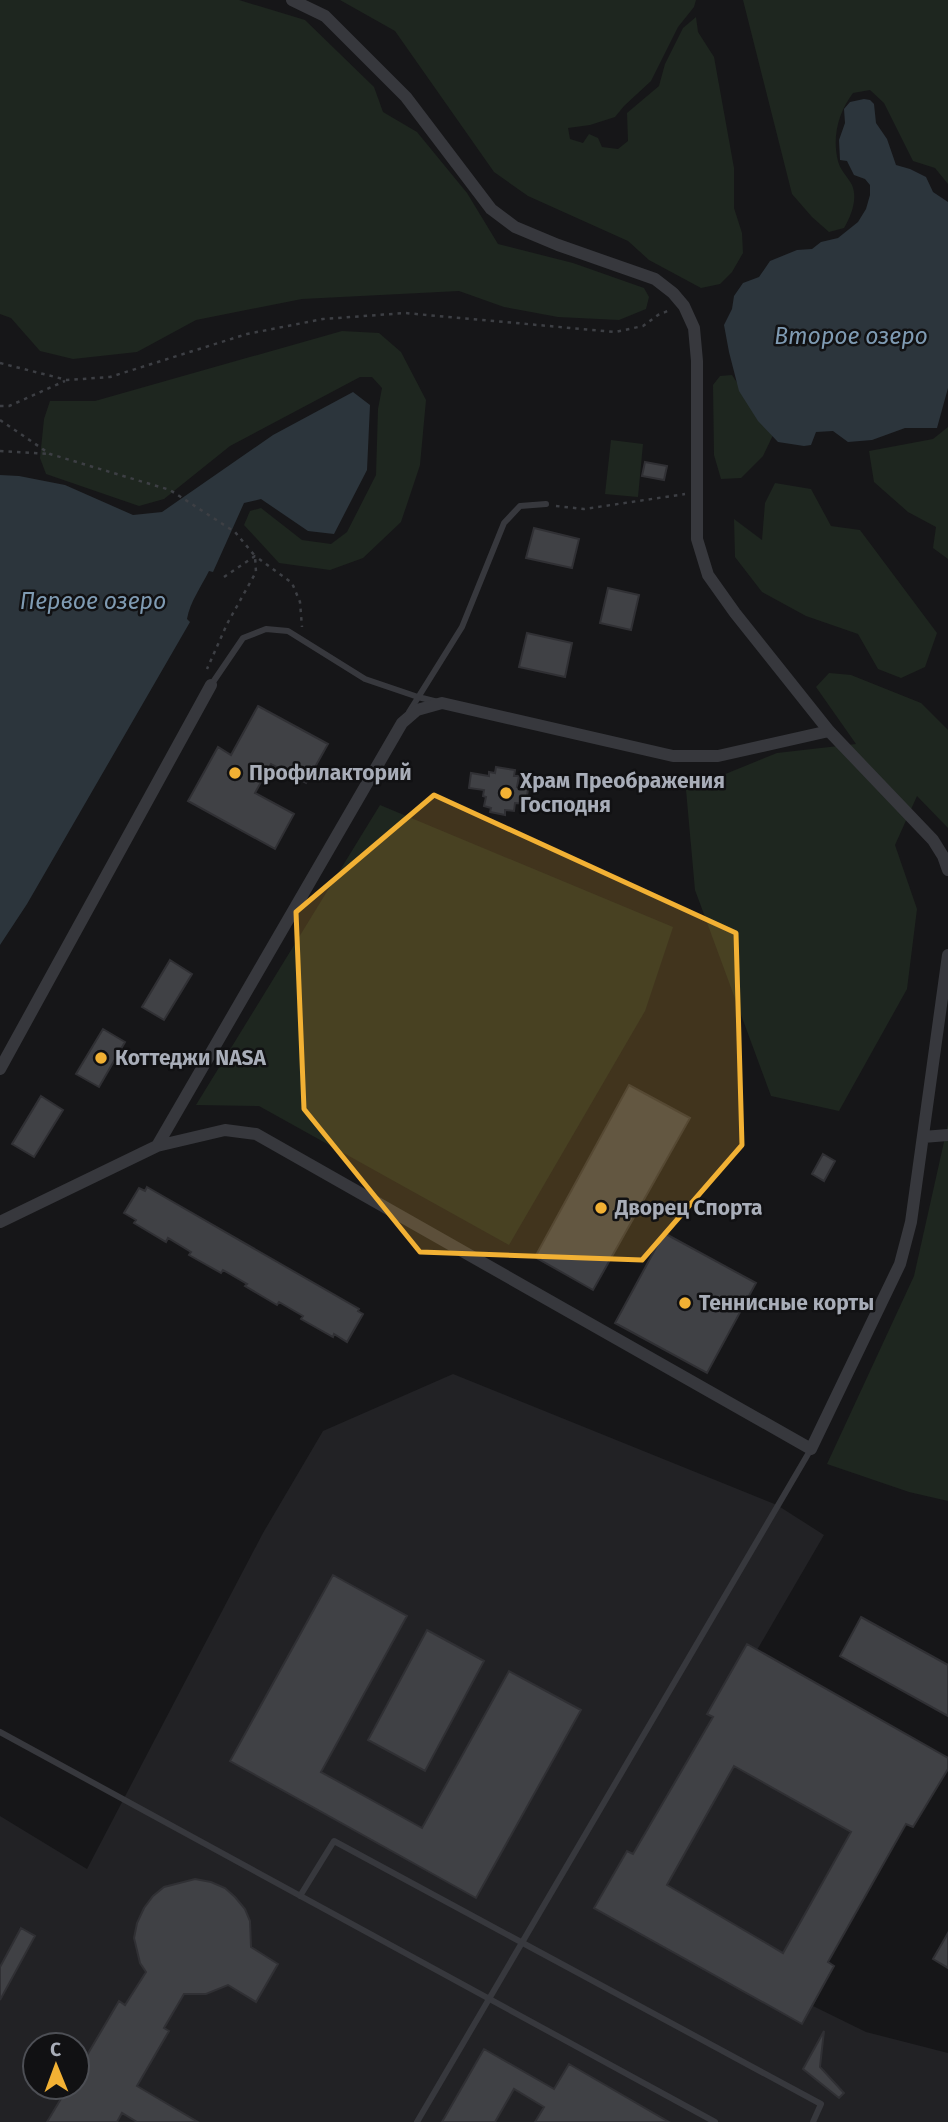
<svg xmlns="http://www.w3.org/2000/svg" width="948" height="2122" viewBox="0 0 948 2122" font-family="'Fira Sans',sans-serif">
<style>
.built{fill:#222225;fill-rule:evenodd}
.green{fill:#1e261f}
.water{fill:#2c353c}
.building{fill:#404145;stroke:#303034;stroke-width:2;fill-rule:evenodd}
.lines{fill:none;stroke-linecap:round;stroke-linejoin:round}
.path{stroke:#3d3f44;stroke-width:2.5;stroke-dasharray:3.5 5;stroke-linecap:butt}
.lane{stroke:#37383d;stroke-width:6}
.street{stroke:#37383d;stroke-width:12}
.marked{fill:#f2b134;fill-opacity:0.2;stroke:#f2b134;stroke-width:5;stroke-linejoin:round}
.poi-dot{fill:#f2b134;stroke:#111113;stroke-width:2.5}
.labels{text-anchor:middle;stroke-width:5;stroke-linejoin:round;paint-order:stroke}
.poi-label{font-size:21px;font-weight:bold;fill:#a8adb8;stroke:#111113;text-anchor:start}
.water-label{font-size:23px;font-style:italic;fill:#7f9bb3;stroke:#111113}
</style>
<rect width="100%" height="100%" fill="#161618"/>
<path class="built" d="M453 1374 777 1505 824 1535 757 1650 948 1758V1769L913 1827 906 1824 828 1961 834 1966 813 2006 866 2032 948 2053V2122H0V1816L87 1869 263 1533 323 1431ZM35 2045H77V2087H35Z"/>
<path class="green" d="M0 0H239L305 20 374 87 383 112 417 132 467 193 498 244 573 263 644 288 649 297 646 309 619 320 558 317 504 307 459 291 302 299 196 320 137 352 73 359 40 351 11 318 0 314Z
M340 0H696L694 7 678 27 651 81 624 106 615 117 590 125 568 128 570 139 583 143 589 134 598 138 602 147 618 149 628 141 627 113 659 86 665 64 683 28 696 17 698 32 714 57 734 168V208L742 233 743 253 732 272 720 284 701 288 649 260 628 241 528 196 494 172 395 31Z
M743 0H948V184L935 168 913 161 884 103 870 90 853 93C838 113 832 137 838 161 840 170 848 177 852 185 858 199 851 216 844 228L829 232 812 217 792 194Z
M342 331 379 333 401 352 426 400 420 465 401 522 363 558 330 570 279 563 244 525 250 511 261 508 302 540 331 544 347 532 376 475 378 409 382 388 372 377H360L230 446 164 499 139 506 46 474 40 458 44 419 50 401H95Z
M732 375 756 411 774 433 763 456 741 478 721 479 714 455 713 385 720 376Z
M948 427V559L933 548 936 527 908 512 874 482 869 451 933 439Z
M611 440 643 444 638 497 605 494Z
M775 483 811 489 831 526 860 530 937 633 925 667 901 678 878 669 858 634 806 616 762 592 735 557 734 519 762 540 765 503Z
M829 673 851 675 921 703 948 730V828L917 796 895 845 917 909 907 989 839 1111 771 1096 695 890 686 790 777 753 856 744 816 687Z
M380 805 673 927 645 1011 509 1245 259 1106 196 1105Z
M948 1124V1501L909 1492 827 1464 914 1276Z"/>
<path class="water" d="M864 99 870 100 874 104 876 123 887 139 896 165 910 169 926 177 933 192 948 202V388L937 428H905L872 440 848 442 833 431 816 432 811 445 804 446 778 442 758 421 739 391 729 352 724 325 732 309 734 296 743 283 759 277 770 261 797 250 812 249 821 242 838 238 858 222 866 209 870 195V185L865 179 854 175 847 161 840 160 839 140 845 123 844 109 850 102Z
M353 392 370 405 367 470 334 534 308 531 261 499 244 503 213 572 209 571C201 587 190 602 187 619L190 622 27 904 0 945V475L19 476 65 485 133 515 162 512 273 435Z"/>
<path class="building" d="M645 462 667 466 664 480 642 476Z
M534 528 579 539 572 568 526 558Z
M608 588 639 595 631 630 600 623Z
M527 633 572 643 565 677 519 667Z
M258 706 328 744 306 783 271 764 255 793 294 814 275 849 188 801 218 747 231 755Z
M496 767 515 770 514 776H519L517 787 528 789 526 804 515 803 514 811 505 810V815L490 812 491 808 484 806 486 797 483 796 484 790 469 788 471 773 489 776V772L495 773Z
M170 960 192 974 164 1020 142 1007Z
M103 1029 125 1042 99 1087 76 1074Z
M629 1085 690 1118 593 1290 535 1257Z
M41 1096 63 1110 34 1157 12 1144Z
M823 1154 835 1161 824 1181 812 1174Z
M147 1187 359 1309 358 1311 363 1314 347 1342 334 1334 333 1337 301 1319 303 1316 279 1302 277 1305 245 1286 247 1284 223 1270 221 1273 189 1255 191 1252 168 1238 166 1242 134 1223 136 1220 124 1213 139 1188 145 1191Z
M664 1233 756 1283 707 1373 615 1323Z
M333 1575 407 1616 321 1772 422 1828 509 1671 581 1710 476 1898 230 1761Z
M861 1617 948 1665V1716L840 1656Z
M427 1630 484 1661 425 1771 368 1740Z
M747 1644 948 1758V1769L913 1827 906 1824 828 1962 834 1966 802 2024 594 1908 627 1851 633 1854 713 1717 707 1714ZM734 1766 851 1832 783 1953 667 1885Z
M195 1879 211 1882 225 1888 235 1897 245 1909 250 1921 251 1947 278 1964 256 2002 228 1985 206 1994H184L164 2028 169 2031 137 2086 198 2122H137L122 2113 117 2122H47L68 2087H77V2072L119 2001 125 2005 146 1972 140 1963 134 1938 137 1923 144 1908 153 1896 164 1887Z
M21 1928 35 1936 0 2000V1967Z
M948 1933V1968L933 1959Z
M824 2031 820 2067 844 2093 839 2098 803 2069Z
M484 2049 554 2089 569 2064 669 2122H535L544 2107 514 2089 495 2122H442Z"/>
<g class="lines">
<path class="path" d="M0 363 67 380 110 377 247 334 323 319 405 313 615 332 643 326 658 315 670 310
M0 406H9L65 381
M0 420 50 454 170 490 235 532 255 556 256 572 227 624 207 669
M0 451 49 454
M556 506 584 509 685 494
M224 577 255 556 292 583 300 602 302 627"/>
<path class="lane" d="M211 685 243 638 266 629 288 631 365 679 418 697 438 702
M409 712 462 627 504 523 520 506 546 504
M0 1732 715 2122
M300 1896 334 1841 821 2104 813 2122
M417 2122 811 1449"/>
<path class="street" d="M292 0 325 16 406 97 491 209 515 227 558 245 655 279 673 293 684 306 694 328 697 361V539L708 575 735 613 829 731 933 840 943 856 948 870
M0 1069 211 685
M923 1137 948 1135
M157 1146 402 723 417 710 442 703 673 756H718L829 731
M0 1222 157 1146 225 1130 256 1134 811 1449 900 1264 911 1222 948 955"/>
</g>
<path class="marked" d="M434 795 736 933 742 1145 642 1260 420 1252 304 1109 296 912Z"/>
<g class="poi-dot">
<circle cx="235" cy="773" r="7"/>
<circle cx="506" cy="793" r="7"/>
<circle cx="101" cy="1058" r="7"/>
<circle cx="601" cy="1208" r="7"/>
<circle cx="685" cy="1303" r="7"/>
</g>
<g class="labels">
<g class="poi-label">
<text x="249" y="780">Профилакторий</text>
<text x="520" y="788">Храм Преображения<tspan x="520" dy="24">Господня</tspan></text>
<text x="115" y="1065">Коттеджи NASA</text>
<text x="615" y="1215">Дворец Спорта</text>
<text x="699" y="1310">Теннисные корты</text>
</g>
<g class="water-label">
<text x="851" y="344">Второе озеро</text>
<text x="93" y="609">Первое озеро</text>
</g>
</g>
<g transform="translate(56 2066) rotate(359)"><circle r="33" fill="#111113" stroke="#4d4f55" stroke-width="2"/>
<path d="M0-5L12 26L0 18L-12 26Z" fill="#f2b134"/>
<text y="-10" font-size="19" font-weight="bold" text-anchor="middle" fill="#a8adb8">С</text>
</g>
</svg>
